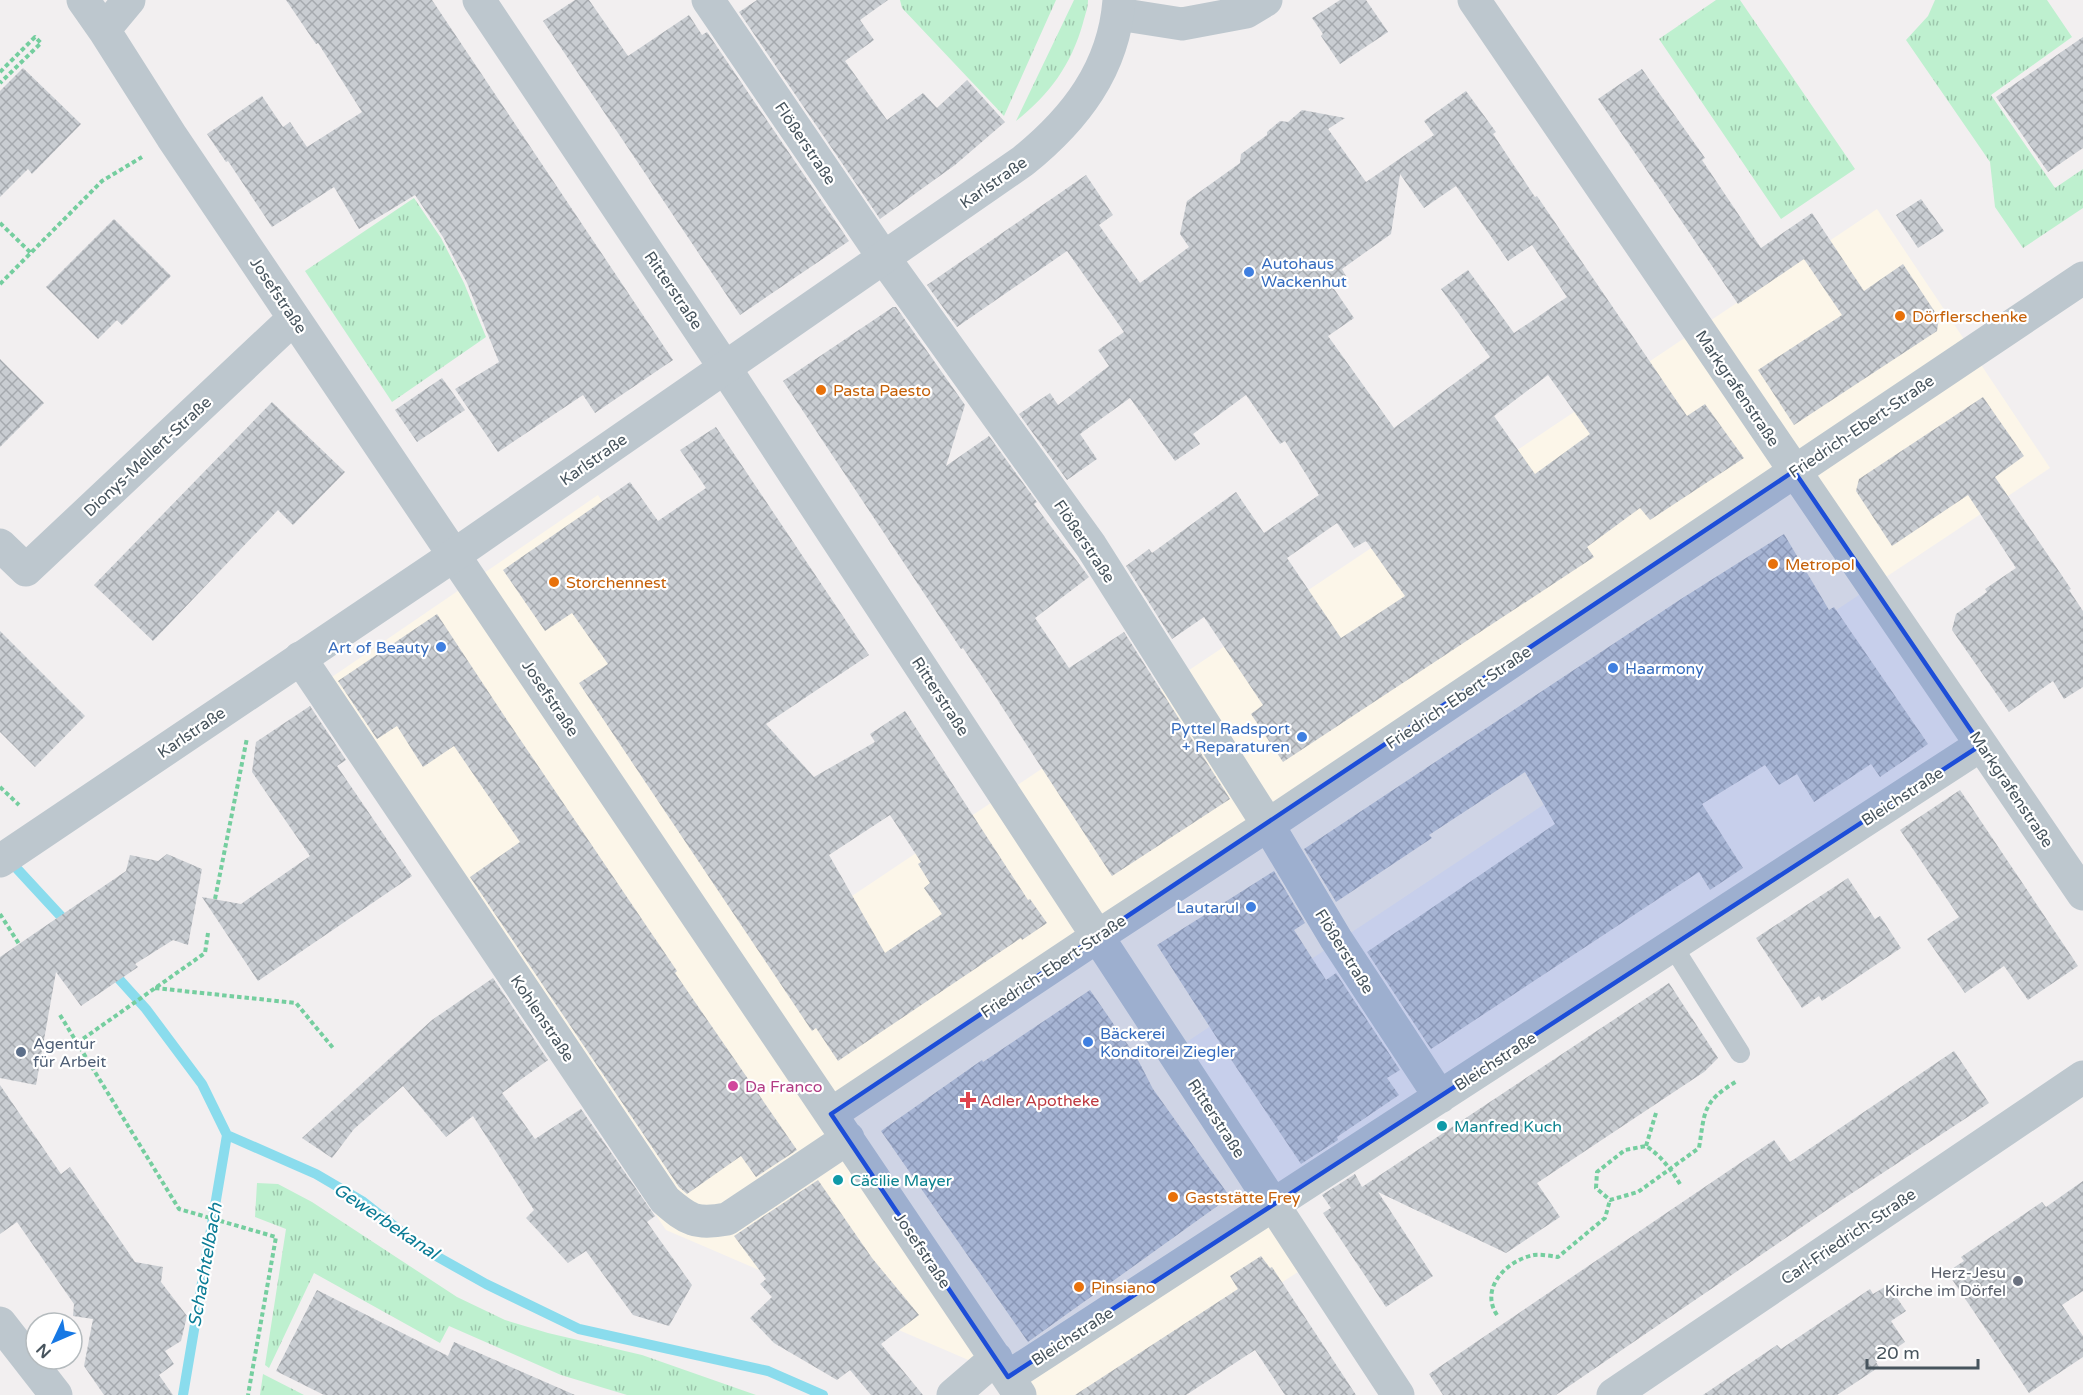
<svg xmlns="http://www.w3.org/2000/svg" width="2083" height="1395" viewBox="0 0 2083 1395" font-family="'Varela Round',sans-serif">
<style>
.commercial{fill:#fcf6e9}
.grass{fill:url(#grass-tufts)}
.lines{fill:none;stroke-linecap:round;stroke-linejoin:round}
.stream{stroke:#8adced;stroke-width:10}
.building{fill:url(#building-cross-hatch);fill-rule:evenodd}
.path{stroke:#75ce9f;stroke-width:4;stroke-dasharray:4.5 3;stroke-linecap:butt}
.service{stroke:#bdc7ce;stroke-width:20}
.minor{stroke:#bdc7ce;stroke-width:33}
.tertiary{stroke:#bdc7ce;stroke-width:33}
.marked{fill:#1d4ed8;fill-opacity:0.2;stroke:#1d4ed8;stroke-width:4.5;stroke-linejoin:round}
.shop-dot{fill:#3f7fe0;stroke:#fff;stroke-width:2}
.food-dot{fill:#e8710a;stroke:#fff;stroke-width:2}
.service-dot{fill:#5c6f8a;stroke:#fff;stroke-width:2}
.hotel-dot{fill:#d1479c;stroke:#fff;stroke-width:2}
.health-dot{fill:#e0444e;stroke:#fff;stroke-width:2}
.culture-dot{fill:#0f9aa8;stroke:#fff;stroke-width:2}
.worship-dot{fill:#6b7280;stroke:#fff;stroke-width:2}
.labels{text-anchor:middle;stroke-width:4.5;stroke-linejoin:round;paint-order:stroke}
.street-label{font-size:16px;fill:#47545d;stroke:#fff}
.shop-label{font-size:16px;fill:#366cbe;stroke:#fff;text-anchor:start}
.food-label{font-size:16px;fill:#c56008;stroke:#fff;text-anchor:start}
.service-label{font-size:16px;fill:#4e5e75;stroke:#fff;text-anchor:start}
.hotel-label{font-size:16px;fill:#b23c85;stroke:#fff;text-anchor:start}
.health-label{font-size:16px;fill:#be3a42;stroke:#fff;text-anchor:start}
.culture-label{font-size:16px;fill:#0d838f;stroke:#fff;text-anchor:start}
.worship-label{font-size:16px;fill:#5b616d;stroke:#fff;text-anchor:end}
.water-label{font-size:18px;font-style:italic;fill:#0c7d96;stroke:#fff}
</style>
<defs>
<pattern id="grass-tufts" width="24" height="20" patternUnits="userSpaceOnUse" patternTransform="scale(1.5)"><rect width="24" height="20" fill="#bef0cf"/><path d="M3 7l-1-3M5 7V3M7 7l1-3M15 17l-1-3M17 17v-4M19 17l1-3" fill="none" stroke="#9cc5ab"/></pattern>
<pattern id="building-cross-hatch" width="8" height="8" patternUnits="userSpaceOnUse" patternTransform="scale(1.5)"><rect width="8" height="8" fill="#c9cdd2"/><path d="M0 0l8 8M0 8l8-8" fill="none" stroke="#a5a9ae"/></pattern>
</defs>
<rect width="100%" height="100%" fill="#f2eff0"/>
<path class="commercial" d="M1877 209 2050 468 1173 1051 1312 1263 1107 1395H1020L1008 1377 666 1230 307 694 598 495 852 896Z"/>
<path class="grass" d="M900 0H1056L1004 116 902 8Z
M1074 0H1088C1088 8 1085 15 1083 23 1071 65 1050 94 1016 121Z
M1716 0H1740L1855 169 1781 219 1659 39Z
M1935 0H2047L2072 37 1991 95 2055 188 2083 169V208L2023 248 1995 207 1990 162 1906 40 1928 16Z
M414 198 441 238 464 283 486 337 392 402 305 271Z
M257 1183 278 1184 312 1202 457 1297 505 1320 548 1333 642 1355 756 1395H627L561 1375 449 1326 440 1343 314 1273 269 1368 265 1365 286 1229 255 1217Z
M263 1374 304 1395H260Z"/>
<g class="lines">
<path class="stream" d="M8 859 69 925
M110 969 146 1009 202 1084 227 1135 316 1174 362 1201 422 1248 486 1284 579 1329 768 1371 823 1395
M183 1395 227 1135"/>
</g>
<path class="building" d="M286 0H432L673 360 595 413 583 395 498 452 455 389 499 362 467 283 443 237 415 195 359 229 334 187 272 227 228 161 226 162 207 134 262 96 283 127 290 122 307 147 362 112 318 43 316 44Z
M575 0H589L628 56 689 15 702 35 707 32 849 241 740 315 543 21Z
M757 0H888L860 20 874 40 845 61 887 120 923 93 937 108 967 80 1005 122 955 165 880 219 739 12Z
M1340 0H1366L1388 32 1340 64 1321 36 1323 34 1312 18Z
M2083 37V148L2048 172 1996 97Z
M23 68 81 124 32 174 28 169 0 197V91Z
M1642 69 1705 158 1702 160 1761 248 1812 213 1864 291 1903 264 1939 318 1937 331 1794 425 1758 370 1842 315 1804 259 1738 304 1598 99Z
M1466 91 1496 132 1493 134 1535 197 1537 196 1687 416 1705 404 1744 458 1650 520 1640 508 1587 547 1594 557 1283 762 1251 714 1263 705 1204 617 1172 639 1126 566 1149 549 1152 553 1236 492 1264 533 1319 495 1285 441 1280 444 1246 395 1193 434 1200 444 1175 461 1130 398 1080 434 1097 459 1067 480 1019 414 1050 393 1058 405 1109 366 1098 350 1124 332 1067 251 957 327 927 285 1086 175 1113 215 1099 225 1140 283 1189 247 1180 234 1187 201 1240 163 1241 154 1267 135V132L1280 121 1288 122 1302 110 1345 118 1328 129 1366 182 1434 135 1424 121ZM1400 174 1424 208 1456 186 1508 261 1532 245 1567 297 1514 333 1468 270 1441 289 1490 357 1394 428 1328 336 1354 318 1330 283 1346 276 1342 269 1391 234ZM1548 375 1590 434 1535 474 1494 416ZM1337 523 1354 548 1366 541 1405 596 1341 638 1287 558Z
M1921 199 1944 231 1918 248 1896 215Z
M114 219 171 276 122 325 117 320 98 339 46 287Z
M893 307H896L965 405 946 466 989 436 1037 502 1034 504 1089 577 1035 618 1069 668 1124 632 1230 799 1112 876 991 690 963 648 961 649 783 381Z
M0 359 44 403 0 447Z
M442 378 465 410 417 442 395 410Z
M1983 397 2024 456 1995 477 2071 589 2069 590 2083 611V687L2064 699 2053 681 2009 712 1952 630 1956 614 1987 592 1985 589 2016 568 1968 495 1892 546 1856 491 1859 479Z
M272 402 345 472 293 525 278 510 153 641 94 585Z
M716 427 869 655 766 724 814 777 875 742 870 734 905 711 1028 900 1030 899 1047 923 1022 940 1021 938 838 1061 816 1028 812 1031 579 683 608 664 572 613 545 631 503 570 630 482 658 521 706 488 680 450ZM890 815 921 862 918 864 930 883 924 888 942 914 885 953 829 855Z
M1784 534 1829 610 1834 607 1928 744 1880 777 1871 764 1814 802 1797 774 1779 785 1765 765 1702 804 1743 868 1710 890 1699 872 1431 1049 1367 952 1555 824 1525 772 1429 835 1432 838 1336 902 1304 849 1681 599Z
M437 614 505 717 677 971 675 973 797 1150 756 1177 741 1156 687 1194 679 1187 470 877 520 842 454 746 423 767 397 726 377 739 338 681Z
M0 631 85 716 35 767 0 732Z
M310 706 346 760 337 766 412 876 258 981 202 897 241 904 310 856 252 772 256 742Z
M1960 790 2078 966 2028 1000 2004 966 1965 993 1927 939 1959 917 1900 830Z
M167 854 202 869 188 945 173 940 135 964 138 967 81 1006 56 972 36 1085 0 1078V957L126 871 130 855 158 861Z
M1274 871 1305 923 1294 930 1326 980 1336 973 1400 1070 1387 1078 1399 1095 1337 1137 1338 1140 1301 1164 1222 1046 1157 945Z
M1848 878 1875 919 1880 916 1901 948 1822 1001 1819 996 1802 1008 1756 938Z
M493 978 548 1060 502 1093 535 1139 581 1109 655 1216 647 1222 692 1285 669 1326 633 1315 586 1251 568 1263 526 1218 534 1210 473 1116 446 1137 403 1086 354 1129 332 1158 302 1138 432 1020Z
M1669 983 1718 1058 1704 1072 1537 1183 1560 1217 1506 1253 1378 1192 1433 1276 1386 1307 1323 1213 1331 1208 1322 1195 1355 1174 1362 1187Z
M1090 990 1137 1058 1153 1089 1230 1197 1028 1342 881 1131 982 1060 983 1062Z
M1954 1051 1989 1103 1837 1203 1556 1395H1443L1429 1374 1774 1140 1790 1162Z
M0 1085 61 1174 70 1167 135 1262 163 1267 161 1282 187 1316 181 1341 165 1351 174 1364 159 1375 173 1395H104L84 1366 93 1319 73 1316 74 1304 17 1222 0 1234Z
M818 1180 872 1258 919 1315 881 1344 923 1395H871L850 1370 837 1380 774 1343 750 1318 772 1297 760 1284 766 1279 734 1236Z
M2083 1181V1291L2062 1305 2083 1336V1357L2029 1393 1947 1272 1964 1261 1961 1257 2042 1202 2046 1207Z
M1261 1256 1270 1268 1272 1267 1356 1395H1285L1255 1350 1186 1395H1075L1238 1289 1230 1276Z
M1888 1285 1906 1311 1891 1321 1905 1342 1876 1362 1879 1367 1837 1395H1703L1777 1345 1781 1349 1870 1289 1873 1294Z
M317 1290 448 1356 454 1342 575 1395H324L276 1371Z"/>
<g class="lines">
<path class="path" d="M0 72 35 37 41 43 0 83
M0 223 31 253
M0 284 102 181 142 157
M0 787 19 805
M215 899 247 738
M0 914 19 944
M155 988 296 1003 333 1048
M60 1015 179 1209 276 1237 248 1395
M77 1043 205 953 208 933
M1646 1146 1656 1113
M1680 1184C1670 1168 1661 1156 1646 1146L1625 1150 1597 1172 1596 1188 1610 1200 1638 1192 1699 1148C1705 1111 1702 1102 1737 1081
M1497 1315C1479 1288 1507 1260 1534 1255 1541 1254 1551 1256 1558 1257L1605 1218 1610 1200"/>
<path class="service" d="M1672 945 1740 1053"/>
<path class="minor" d="M83 0 104 30 172 137 1020 1395
M479 0 725 368 1398 1395
M708 0 884 258 1091 546 1268 825 1336 939 1440 1097
M1474 0 2083 894
M1118 14 1182 24 1246 12 1266 0
M104 30 129 0
M0 545 26 570 294 318
M300 658 665 1200C688 1220 696 1225 727 1219L848 1138
M831 1114 1098 936 1268 825 2083 278
M0 1323 56 1395
M1008 1377 1981 745
M953 1395 996 1358
M1613 1395 2083 1077"/>
<path class="tertiary" d="M0 861 453 556 1023 161C1075 119 1114 69 1119 0"/>
</g>
<path class="marked" d="M1794 471 1981 745 1008 1377 831 1114Z"/>
<g class="shop-dot">
<circle cx="1249" cy="272" r="6"/>
<circle cx="441" cy="647" r="6"/>
<circle cx="1613" cy="668" r="6"/>
<circle cx="1302" cy="737" r="6"/>
<circle cx="1251" cy="907" r="6"/>
<circle cx="1088" cy="1042" r="6"/>
</g>
<g class="food-dot">
<circle cx="1900" cy="316" r="6"/>
<circle cx="821" cy="390" r="6"/>
<circle cx="1773" cy="564" r="6"/>
<circle cx="554" cy="582" r="6"/>
<circle cx="1173" cy="1197" r="6"/>
<circle cx="1079" cy="1287" r="6"/>
</g>
<circle class="service-dot" cx="21" cy="1052" r="6"/>
<circle class="hotel-dot" cx="733" cy="1086" r="6"/>
<path class="health-dot" d="M965 1091h6v6h6v6h-6v6h-6v-6h-6v-6h6z"/>
<g class="culture-dot">
<circle cx="1442" cy="1126" r="6"/>
<circle cx="838" cy="1180" r="6"/>
</g>
<circle class="worship-dot" cx="2018" cy="1281" r="6"/>
<g class="labels">
<g class="street-label">
<text transform="translate(806 143) rotate(56)" y="6">Flößerstraße</text>
<text transform="translate(993 182) rotate(-35)" y="6">Karlstraße</text>
<text transform="translate(674 290) rotate(56)" y="6">Ritterstraße</text>
<text transform="translate(279 295) rotate(56)" y="6">Josefstraße</text>
<text transform="translate(1738 388) rotate(56)" y="6">Markgrafenstraße</text>
<text transform="translate(1861 426) rotate(-34)" y="6">Friedrich-Ebert-Straße</text>
<text transform="translate(147 456) rotate(-43)" y="6">Dionys-Mellert-Straße</text>
<text transform="translate(593 459) rotate(-35)" y="6">Karlstraße</text>
<text transform="translate(1085 541) rotate(56)" y="6">Flößerstraße</text>
<text transform="translate(941 696) rotate(57)" y="6">Ritterstraße</text>
<text transform="translate(1458 697) rotate(-34)" y="6">Friedrich-Ebert-Straße</text>
<text transform="translate(551 698) rotate(56)" y="6">Josefstraße</text>
<text transform="translate(191 732) rotate(-34)" y="6">Karlstraße</text>
<text transform="translate(2012 789) rotate(56)" y="6">Markgrafenstraße</text>
<text transform="translate(1902 796) rotate(-33)" y="6">Bleichstraße</text>
<text transform="translate(1345 951) rotate(58)" y="6">Flößerstraße</text>
<text transform="translate(1053 966) rotate(-34)" y="6">Friedrich-Ebert-Straße</text>
<text transform="translate(543 1018) rotate(56)" y="6">Kohlenstraße</text>
<text transform="translate(1495 1061) rotate(-33)" y="6">Bleichstraße</text>
<text transform="translate(1217 1118) rotate(57)" y="6">Ritterstraße</text>
<text transform="translate(1848 1236) rotate(-34)" y="6">Carl-Friedrich-Straße</text>
<text transform="translate(923 1250) rotate(56)" y="6">Josefstraße</text>
<text transform="translate(1072 1336) rotate(-33)" y="6">Bleichstraße</text>
</g>
<g class="shop-label">
<text x="1261" y="269">Autohaus<tspan x="1261" dy="18">Wackenhut</tspan></text>
<text x="429" y="653" text-anchor="end">Art of Beauty</text>
<text x="1625" y="674">Haarmony</text>
<text x="1290" y="734" text-anchor="end">Pyttel Radsport<tspan x="1290" dy="18">+ Reparaturen</tspan></text>
<text x="1239" y="913" text-anchor="end">Lautarul</text>
<text x="1100" y="1039">Bäckerei<tspan x="1100" dy="18">Konditorei Ziegler</tspan></text>
</g>
<g class="food-label">
<text x="1912" y="322">Dörflerschenke</text>
<text x="833" y="396">Pasta Paesto</text>
<text x="1785" y="570">Metropol</text>
<text x="566" y="588">Storchennest</text>
<text x="1185" y="1203">Gaststätte Frey</text>
<text x="1091" y="1293">Pinsiano</text>
</g>
<g class="service-label">
<text x="33" y="1049">Agentur<tspan x="33" dy="18">für Arbeit</tspan></text>
</g>
<g class="hotel-label">
<text x="745" y="1092">Da Franco</text>
</g>
<g class="health-label">
<text x="980" y="1106">Adler Apotheke</text>
</g>
<g class="culture-label">
<text x="1454" y="1132">Manfred Kuch</text>
<text x="850" y="1186">Cäcilie Mayer</text>
</g>
<g class="worship-label">
<text x="2006" y="1278">Herz-Jesu<tspan x="2006" dy="18">Kirche im Dörfel</tspan></text>
</g>
<g class="water-label">
<text transform="translate(386 1221) rotate(34)" y="6">Gewerbekanal</text>
<text transform="translate(205 1265) rotate(-80)" y="6">Schachtelbach</text>
</g>
</g>
<g transform="translate(54 1341) rotate(226)"><circle r="28" fill="#ffffff" stroke="#b5bbbe" stroke-width="1.5"/>
<path d="M0-4.5L10 22L0 15L-10 22Z" fill="#1778e4"/>
<text y="-9" font-size="16" font-weight="bold" text-anchor="middle" fill="#47545d">N</text>
</g>
<path d="M1867 1359v9h111v-9" fill="none" stroke="#47545d" stroke-width="3"/>
<text x="1876" y="1359" font-size="18" fill="#47545d" stroke="#ffffff" stroke-width="4.5" paint-order="stroke">20 m</text>
</svg>
